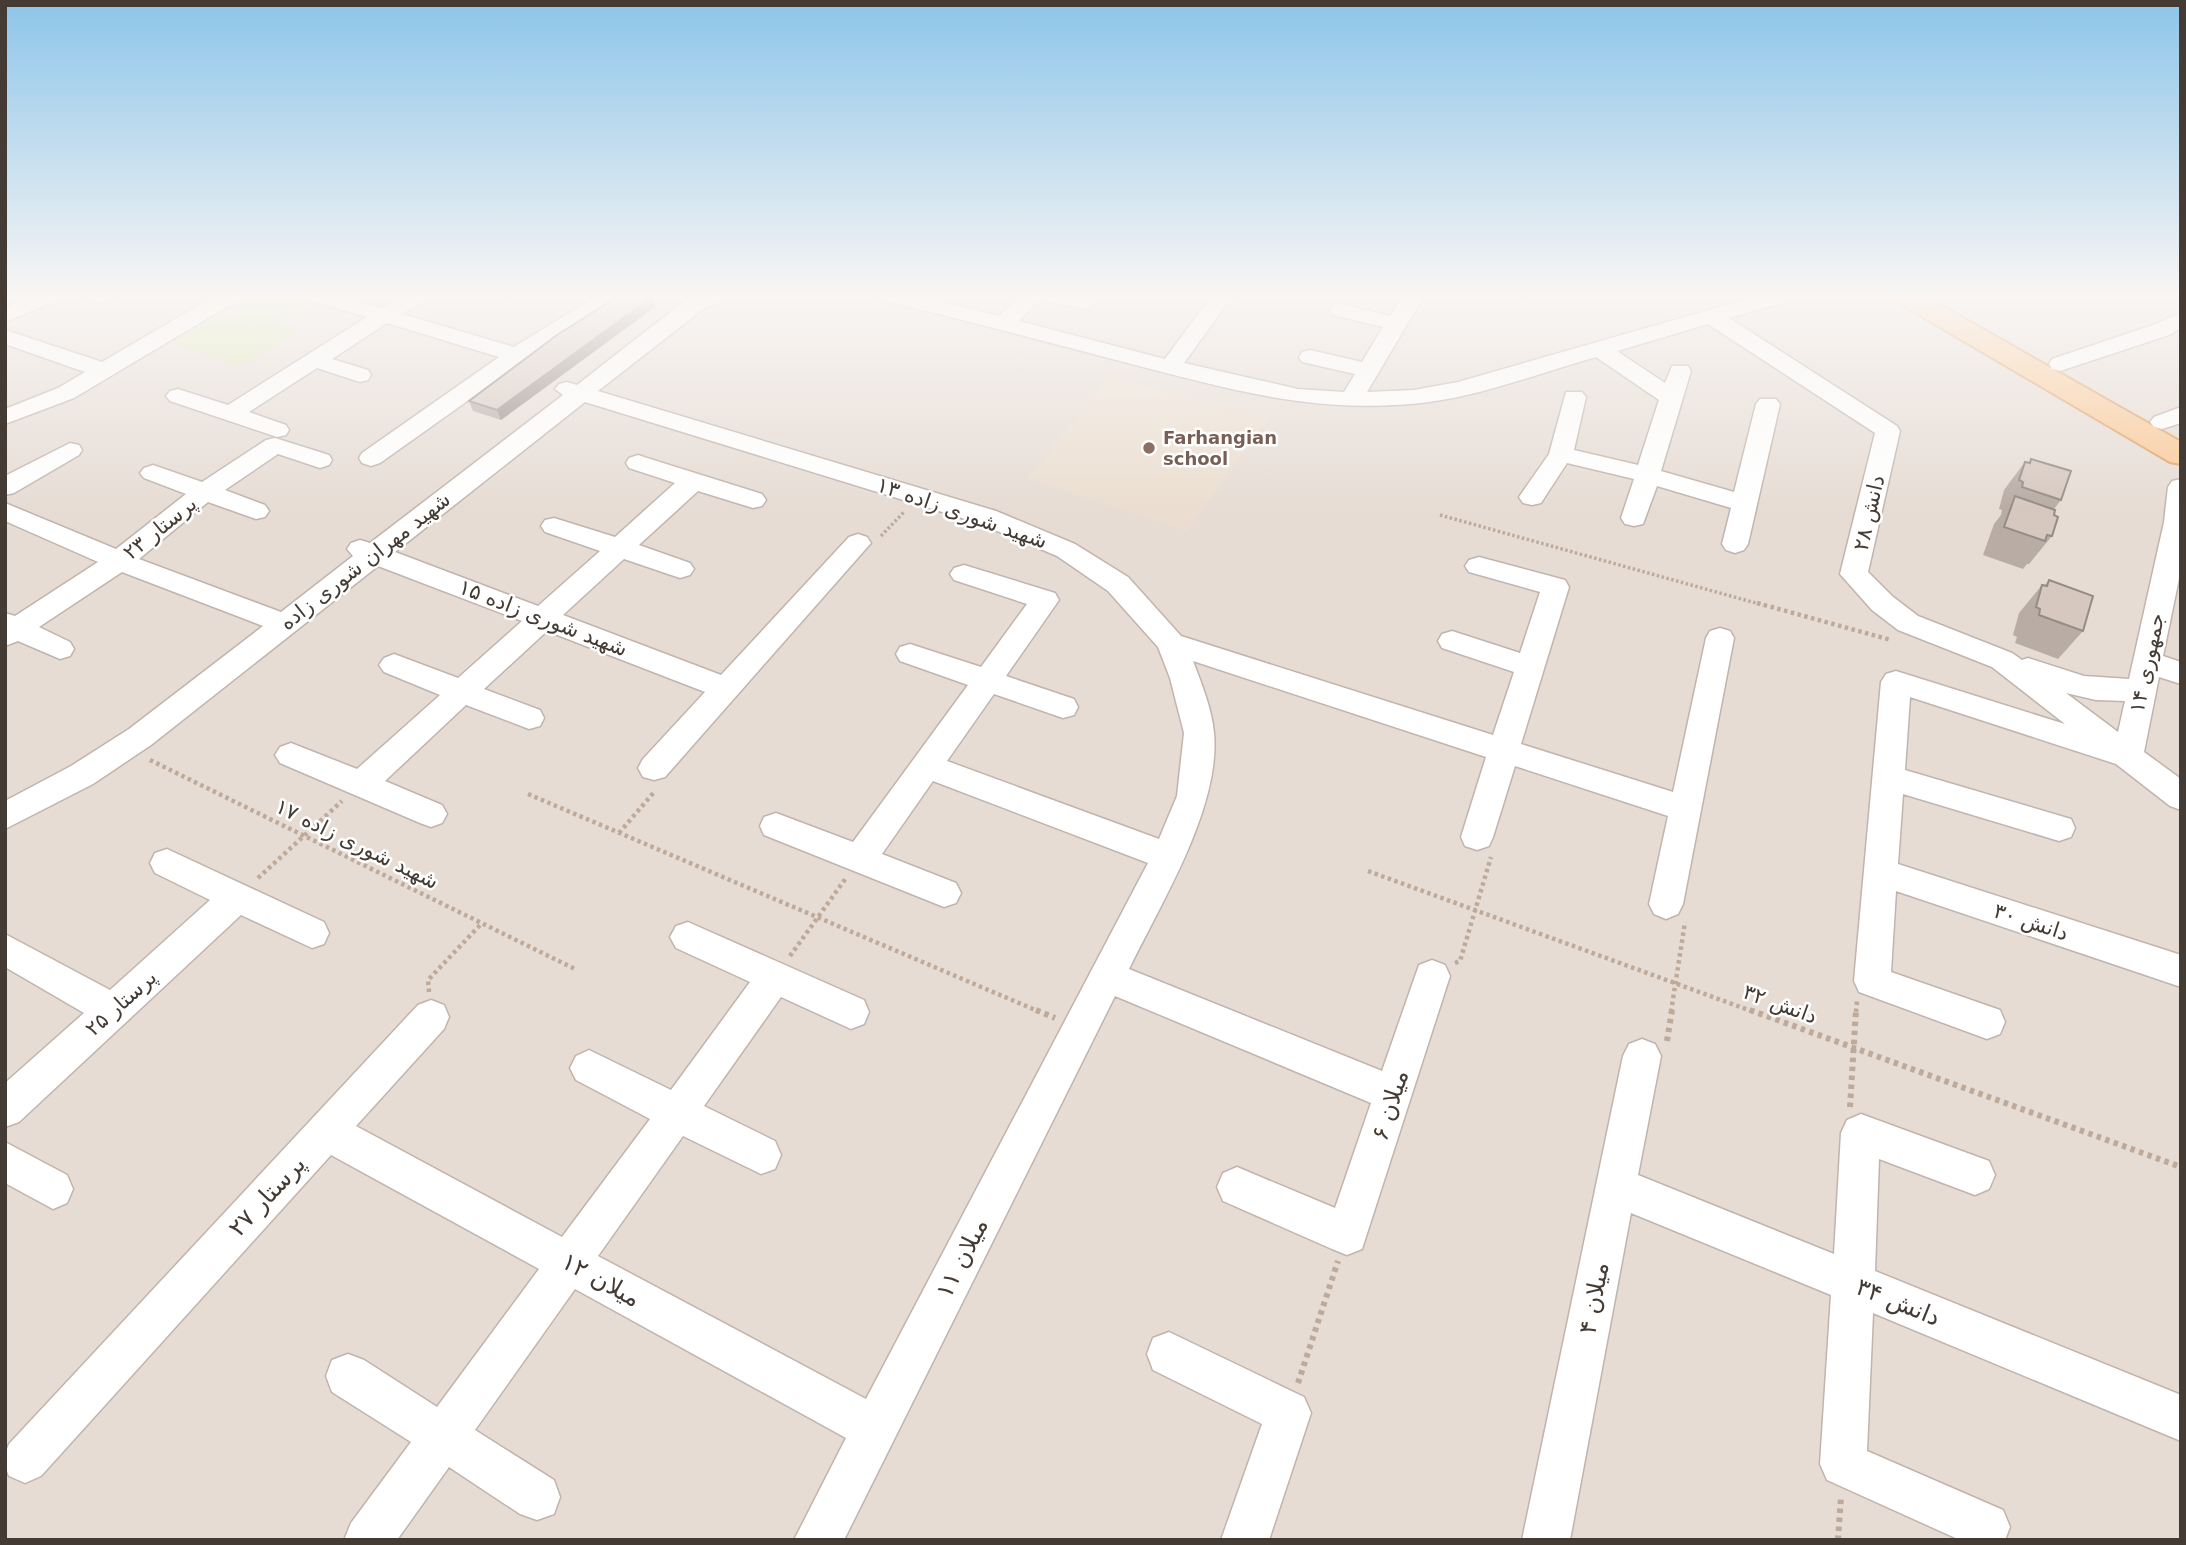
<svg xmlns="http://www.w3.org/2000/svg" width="2186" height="1545" viewBox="0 0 2186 1545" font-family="'DejaVu Sans','Noto Sans Arabic',sans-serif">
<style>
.residential{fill:#e6dcd4}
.education{fill:#ebded0}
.green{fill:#d9e5b0}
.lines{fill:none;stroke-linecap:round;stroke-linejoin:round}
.minor-casing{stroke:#c0b4ac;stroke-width:3}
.major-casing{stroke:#dfa167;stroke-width:4}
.path-far2{stroke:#bfaa9a;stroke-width:3.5;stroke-dasharray:2.5 2.5;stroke-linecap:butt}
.path-far1{stroke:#bfaa9a;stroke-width:4.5;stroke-dasharray:3.5 3.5;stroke-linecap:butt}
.path{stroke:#bfaa9a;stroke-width:6;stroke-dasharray:4.5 4.5;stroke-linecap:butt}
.minor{fill:#fff;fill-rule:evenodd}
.major{fill:#fac996;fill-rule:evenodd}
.wall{fill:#b8aca4}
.shaded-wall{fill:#968c86}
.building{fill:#d6c8bf;stroke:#968c86;stroke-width:2}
.education-dot{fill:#8d6e63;stroke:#fff;stroke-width:2.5}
.labels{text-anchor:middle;stroke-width:5;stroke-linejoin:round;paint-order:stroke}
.far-education-label{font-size:18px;font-weight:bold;fill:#785e54;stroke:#fff;text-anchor:start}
.street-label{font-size:21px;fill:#453b35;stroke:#fff}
.near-street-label{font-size:24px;fill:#453b35;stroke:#fff}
</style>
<rect width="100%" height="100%" fill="#f2ece6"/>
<path class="residential" d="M5 294H2181V1540H5Z"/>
<path class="education" d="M1109 378 1269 418 1187 531 1027 478Z"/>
<path class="green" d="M269 295 304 303 275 321 300 330 240 366 172 343 248 299Z"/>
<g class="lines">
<defs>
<path id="minor" d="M36 294H63L60 299 5 322V308Z
M84 294H110L112 296 109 301C100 303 90 302 84 294Z
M218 294H243L240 299 74 398 5 424V409L58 388 85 372 5 344V330L102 362Z
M303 294H334L382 308 404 294H428L426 299 402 314 514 347 600 294H625L525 360 380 463 371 466 362 463 359 458 362 453 499 357 387 323 332 359 368 370 371 375 368 380 360 382 317 368 249 412 286 425 289 430 286 435 277 437 170 401 166 396 170 391 178 389 228 405 367 317 305 299Z
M700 294H727L724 299 703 309 598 391 996 511 1075 544 1128 577 1181 636 1493 735 1514 672 1442 648 1438 641 1442 634 1452 631 1520 653 1540 592 1469 572 1465 566 1469 560 1479 557 1565 580 1569 587 1521 744 1673 792 1706 638 1710 631 1720 628 1730 631 1734 638 1683 904 1678 914 1666 919 1654 914 1649 904 1668 816 1515 766 1493 837 1489 846 1477 850 1465 846 1461 837 1486 757 1193 661C1201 682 1212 709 1214 733 1221 807 1161 903 1129 969L1382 1071 1419 965 1432 960 1445 965 1450 976 1362 1249 1347 1255 1332 1249 1223 1201 1217 1187 1223 1173 1237 1167 1335 1208 1371 1103 1115 996 844 1540H794L846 1438 575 1289 475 1430 554 1480 560 1497 554 1514 537 1520 520 1514 449 1467 397 1540H344L351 1523 411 1442 332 1392 326 1376 332 1360 348 1354 364 1360 437 1407 539 1269 331 1155 41 1476 25 1483 9 1476C4 1465 4 1455 9 1444L418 1005 431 1000 444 1005 449 1017 444 1029 356 1126 562 1237 650 1119 576 1080 570 1068 576 1056 589 1050 671 1090 750 982 676 948 670 937 676 926 688 922 864 1000 869 1012 864 1024 851 1029 781 997 704 1106 775 1141 781 1155 775 1169 761 1174 683 1136 598 1256 866 1399 1148 863 933 781 882 854 956 883 961 893 956 903 944 907 764 835 760 826 764 817 776 813 853 842 968 685 900 661 896 654 900 647 910 644 981 667 1027 604 954 580 950 574 954 568 964 565 1055 593 1059 600 1006 676 1074 699 1078 707 1074 715 1063 718 994 694 947 761 1159 839 1177 796 1184 733 1170 678 1158 647 1108 591 1057 556 978 523 585 402 395 552 538 606 600 551 545 532 541 526 545 520 554 518 615 537 675 483 629 468 626 463 629 458 638 455 647 458 762 494 766 500 762 506 753 508 698 491 639 545 690 563 694 569 690 575 680 578 624 559 563 615 721 675 849 537 858 534 867 537 871 543 665 777 654 780 643 777 638 768 643 759 705 692 547 631 484 689 540 710 544 718 540 726 529 729 466 705 385 781 442 805 447 814 442 823 431 827 420 823 280 763 275 755 280 747 291 743 357 769 440 695 384 672 379 665 384 658 394 654 458 678 522 621 378 566 151 745 93 784 5 829V801L71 766 129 729 263 626 122 572 39 627 70 642 74 649 70 656 60 659 18 641 5 646V613L15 616 98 562 5 521V503L116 549 186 494 144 478 140 473 144 468 153 465 202 482 266 440 275 438 329 455 332 460 329 465 320 468 278 454 225 490 265 505 269 511 265 517 256 519 208 502 139 559 281 612 353 556 347 549 351 543 360 540 370 543 563 395 555 389 559 384 567 382 577 385 687 299Z
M876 294H910L999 316 1022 294H1070L1091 298 1094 303 1091 308 1083 309 1040 299 1019 321 1165 359 1213 294H1234L1184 363 1298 389 1344 392 1355 374 1302 362 1299 357 1302 352 1310 350 1362 362 1383 327 1333 315 1330 310 1333 305 1341 304 1390 316 1404 294H1425L1367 392 1414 390 1458 382 1765 294H1797L1795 299 1729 318 1897 426 1900 431 1868 572 1892 596 1918 616 2012 653 2022 660 2028 658 2084 676 2129 679 2164 522 2168 487 2172 481 2181 479V569L2163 656 2181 662V684L2159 677 2144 752 2181 779V810L2170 806 2116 764 1910 697 1905 770 2071 819 2075 828 2071 837 2059 841 1903 794 1898 864 2181 955V987L1896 891 1891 972 2000 1010 2005 1022 2000 1034 1987 1039 1859 992 1854 981 1881 682 1886 674 1896 671 2065 724 1992 667 1898 630 1872 610 1840 574 1875 433 1708 324 1617 351 1665 383 1672 366H1688L1691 371 1661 471 1734 492 1756 404 1760 399H1776L1780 404 1748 544 1744 550 1735 553 1726 550 1722 544 1731 508 1657 486 1643 524 1634 526 1625 524 1621 518 1634 479 1567 463 1541 503 1532 505 1523 503 1519 497 1549 454 1566 392H1582L1586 397 1574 450 1638 465 1659 400 1596 357C1536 374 1474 399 1411 404 1305 413 1222 387 1120 361 1040 340 960 319 879 299ZM2066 693 2096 700 2125 701 2118 732Z
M2181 313V328L2169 335 2060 371 2052 369 2049 364 2052 359 2153 325Z
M2181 407V423L2162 429 2154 427 2150 422 2154 417Z
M70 443 79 445 82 450 79 455 14 493 5 495V476Z
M167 849 324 922 329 933 324 944 312 948 241 915 19 1122 5 1127V1083L84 1013 5 967V934L110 990 210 900 155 873 150 863 155 853Z
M1642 1039 1655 1044 1661 1056 1638 1175 1834 1254 1841 1133 1847 1120 1861 1114 1989 1161 1995 1175 1989 1189 1975 1195 1879 1159 1875 1271 2181 1395V1441L1873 1313 1867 1451 2003 1510 2010 1527 2005 1540H1960L1827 1480 1820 1464 1831 1295 1631 1213 1570 1540H1522L1623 1056 1629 1044Z
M5 1142 67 1175 73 1189 67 1203 53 1209 5 1183Z
M1169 1332 1304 1397 1311 1413 1269 1540H1221L1262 1424 1153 1370 1147 1354 1153 1338Z"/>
<path id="major" d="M1890 294H1921L2181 442V464L2170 462 1894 300Z"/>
</defs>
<use href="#minor" class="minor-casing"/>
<use href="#major" class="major-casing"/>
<path class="path-far2" d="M1440 515 1763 605
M881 536 904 512"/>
<path class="path-far1" d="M1757 603 1891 640
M150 760 575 969
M528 794 1040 1012
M619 833 655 791
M1368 871 1754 1012
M258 878 342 801
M790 956 846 878
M1455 963 1460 961 1491 857
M429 992 428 980 482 923
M1671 1012 1685 922
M1856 1012 1857 1001"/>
<path class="path" d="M1036 1010 1055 1018
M1750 1010 2181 1167
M1667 1041 1672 1010
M1850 1107 1856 1010
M1298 1383 1338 1261
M1838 1540 1841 1497"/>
<use href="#minor" class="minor"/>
<use href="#major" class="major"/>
</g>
<path class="wall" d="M652 297 655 307 501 420 473 411 469 401Z
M2031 459 2061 500 2054 509 2052 536 2029 564H2027L2023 569 1983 555 1994 524 2001 515 2002 510 1999 509 2004 490 2025 462 2028 463Z
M2049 580 2083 631 2058 659 2015 643 2017 637 2013 635 2019 613 2042 585H2045Z"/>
<path class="shaded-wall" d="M652 297 655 307 501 420 497 410Z"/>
<path class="building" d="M622 294H638L652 297 497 410 469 401 557 335Z
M2031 459 2071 471 2061 500 2022 487 2023 482 2019 480 2025 462 2030 463Z
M2015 496 2055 510 2054 515 2058 517 2052 536 2047 535 2045 541 2004 527Z
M2049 580 2093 596 2083 631 2039 615 2040 609 2036 607 2042 585 2047 586Z"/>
<linearGradient id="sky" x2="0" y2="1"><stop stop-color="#8dc5ea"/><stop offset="0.58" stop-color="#f9f6f4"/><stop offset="1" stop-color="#f9f6f4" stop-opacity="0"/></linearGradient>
<rect width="2186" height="510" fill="url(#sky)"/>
<circle class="education-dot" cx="1149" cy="448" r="7"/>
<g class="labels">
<g class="far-education-label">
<text x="1163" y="444">Farhangian<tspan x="1163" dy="21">school</tspan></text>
</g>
<g class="street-label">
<text transform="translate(962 513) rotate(19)" y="7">شهید شوری زاده ۱۳</text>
<text transform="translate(1869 513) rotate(-77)" y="7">دانش ۲۸</text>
<text transform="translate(160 528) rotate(-39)" y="7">پرستار ۲۳</text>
<text transform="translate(365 561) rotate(-38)" y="7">شهید مهران شوری زاده</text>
<text transform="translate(543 618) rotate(21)" y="7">شهید شوری زاده ۱۵</text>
<text transform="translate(2147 663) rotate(-78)" y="7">جمهوری ۱۴</text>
<text transform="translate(357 844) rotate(26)" y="7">شهید شوری زاده ۱۷</text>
<text transform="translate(2031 922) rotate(18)" y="7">دانش ۳۰</text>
<text transform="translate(121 1003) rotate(-42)" y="7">پرستار ۲۵</text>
<text transform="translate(1780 1004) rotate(20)" y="7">دانش ۳۲</text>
</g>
<g class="near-street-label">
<text transform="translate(1390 1105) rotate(-72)" y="8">میلان ۶</text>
<text transform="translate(267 1196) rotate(-47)" y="8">پرستار ۲۷</text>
<text transform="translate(962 1258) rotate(-63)" y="8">میلان ۱۱</text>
<text transform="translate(601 1280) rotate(29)" y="8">میلان ۱۲</text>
<text transform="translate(1594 1298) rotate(-79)" y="8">میلان ۴</text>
<text transform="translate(1898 1302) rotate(22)" y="8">دانش ۳۴</text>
</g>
</g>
<rect width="2186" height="1545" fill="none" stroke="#453b35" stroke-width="14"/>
</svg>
